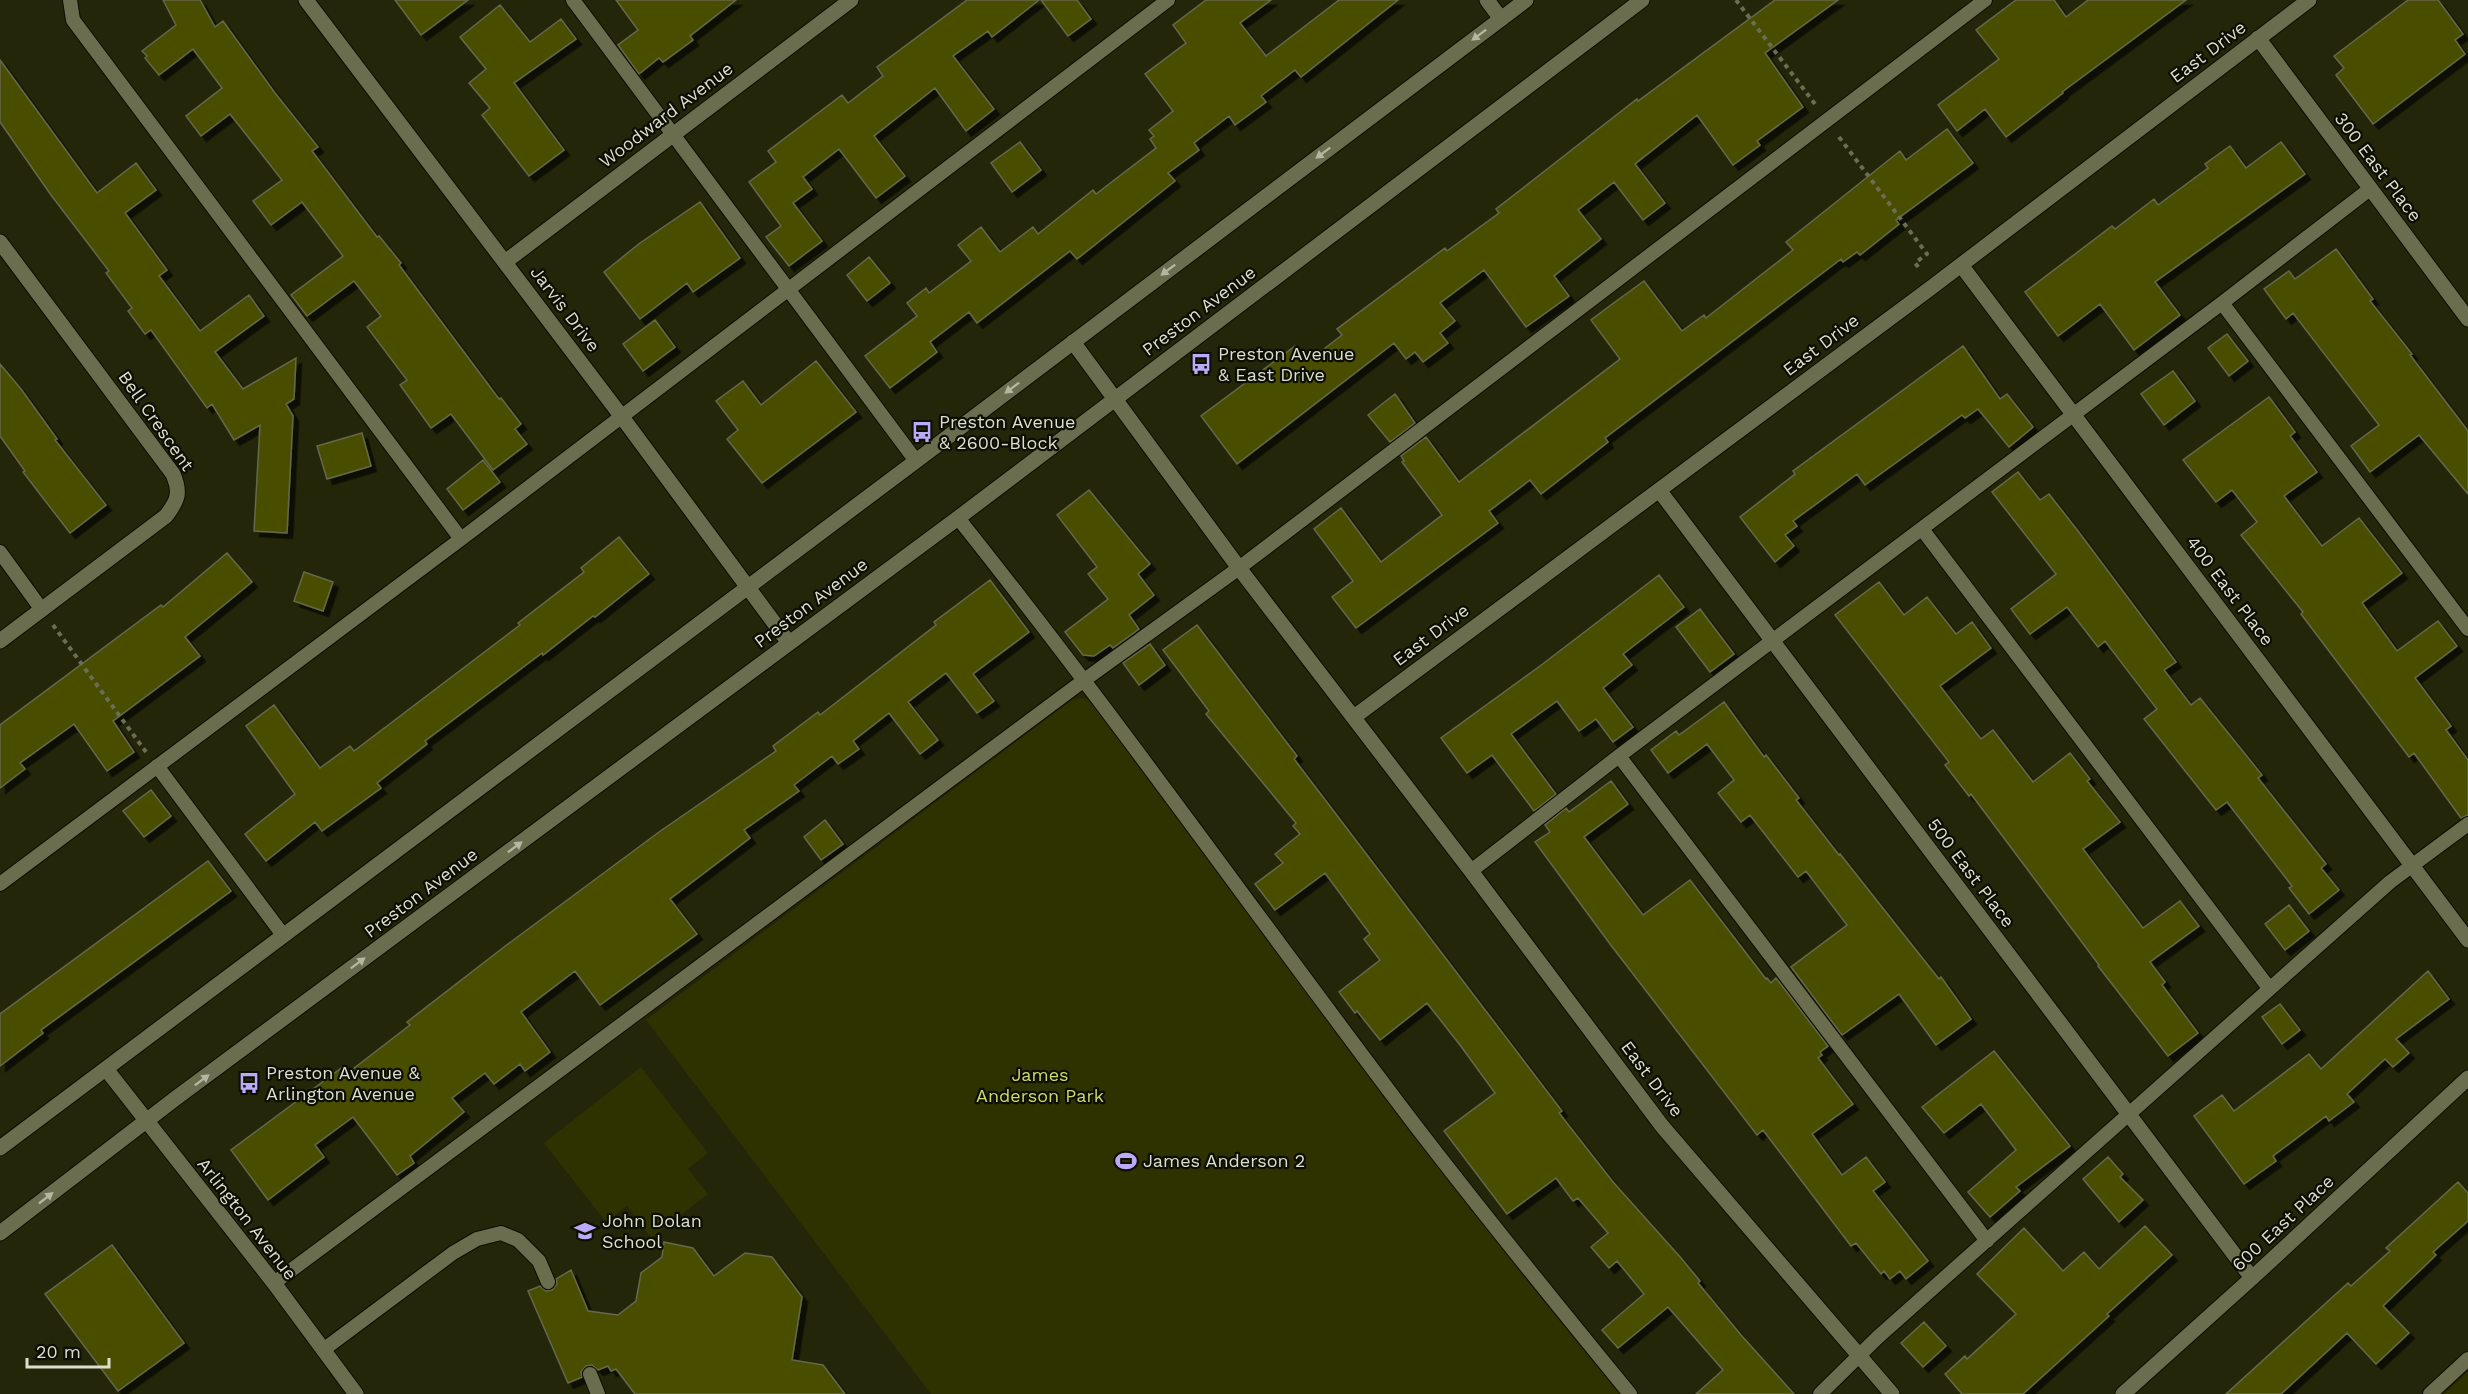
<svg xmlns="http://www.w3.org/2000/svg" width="2468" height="1394" viewBox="0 0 2468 1394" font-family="'Work Sans',sans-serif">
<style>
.green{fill:#2e3100}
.building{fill:#494d04;stroke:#65684a;stroke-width:1.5;filter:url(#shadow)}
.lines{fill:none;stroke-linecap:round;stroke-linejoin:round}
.service-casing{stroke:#0d0e00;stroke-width:16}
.minor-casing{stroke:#0d0e00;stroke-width:17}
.tertiary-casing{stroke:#0d0e00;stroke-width:17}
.secondary-casing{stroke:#0d0e00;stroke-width:17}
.path{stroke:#6b6d55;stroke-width:4;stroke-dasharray:4.5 4.5;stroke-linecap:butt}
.service{stroke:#6a6d4e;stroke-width:14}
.minor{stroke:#6a6d4e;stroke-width:15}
.tertiary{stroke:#6a6d4e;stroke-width:15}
.secondary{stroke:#6a6d4e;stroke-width:15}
.oneway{fill:#b5b7a1}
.labels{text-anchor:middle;stroke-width:4.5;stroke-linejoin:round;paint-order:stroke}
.street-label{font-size:18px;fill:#dddfce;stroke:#0d0e04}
.poi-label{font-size:18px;fill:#dddfce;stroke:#0d0e04;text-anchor:start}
.park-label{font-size:18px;fill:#d0d966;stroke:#0d0e04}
</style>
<defs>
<filter id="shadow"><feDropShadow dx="5.5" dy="5.5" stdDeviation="0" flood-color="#0009"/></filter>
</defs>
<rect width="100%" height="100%" fill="#242609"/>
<path class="green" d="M1083 698 1094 702 1623 1394H931L646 1020 1072 700Z
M641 1067 708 1153 688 1169 708 1194 651 1238 627 1206 606 1222 544 1143Z
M2468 1372V1394H2444Z"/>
<path class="building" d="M163 0H200L215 27 223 21 275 93 318 147 312 151 377 237 379 236 401 263 399 265 499 399 501 398 521 424 515 429 527 444 493 470 451 414 431 428 400 385 407 380 367 327 381 316 354 281 307 316 291 295 343 256 302 202 271 225 253 201 282 180 230 114 201 136 186 116 222 88 193 49 159 75 145 58 147 56 142 51 176 25Z
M395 0H468L421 35Z
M616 0H736L690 36 693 40 663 62 659 58 639 74 618 45 638 30Z
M967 0H1039L992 37 988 31 953 56 994 109 966 131 935 88 874 136 905 176 876 198 839 149 803 177 812 189 793 203 822 241 789 266 766 237 781 226 749 182 776 162 768 151 842 95 848 103 883 76 877 67Z
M1041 0H1077L1091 19 1068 36Z
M1206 0H1271L1240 23 1266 56 1339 0H1398L1301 77 1295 70 1261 96 1266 102 1235 125 1229 116 1194 143 1199 150 1168 173 1175 181 1077 259 1070 251 977 323 969 312 930 342 937 352 890 388 865 356 917 316 907 303 926 288 929 293 971 261 958 245 981 227 1000 252 1033 227 1038 234 1093 190 1096 194 1156 148 1150 139 1154 136 1149 130 1173 111 1145 74 1186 43 1173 25Z
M1775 0H1838L1765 53 1803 107 1757 141 1760 145 1733 165 1697 115 1635 164 1665 203 1643 220 1614 182 1578 210 1601 239 1554 276 1569 296 1526 327 1484 270 1440 303 1455 321 1440 333 1448 343 1423 362 1415 352 1406 359 1394 343 1237 464 1201 416 1295 346 1307 362 1342 335 1337 329 1445 248 1447 251 1499 213 1496 209 1637 99 1638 101Z
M2016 0H2054L2066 17 2088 0H2186L2062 92 2063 93 2006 137 1985 109 1957 131 1938 105 1999 59 1976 30Z
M2408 0H2438L2463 34 2455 40 2465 54 2373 124 2336 75 2344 68 2334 56Z
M500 5 530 42 561 19 576 39 514 83 564 150 529 176 482 115 490 108 469 83 486 69 460 37Z
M0 60 97 193 136 163 156 190 125 213 167 270 159 276 200 331 249 295 264 316 215 352 243 389 296 358 294 399 286 404 293 416 287 533 254 531 260 425 234 440 212 404 207 408 151 330 145 334 128 311 132 308 106 273 109 271 51 195 0 122Z
M1947 129 1973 163 1896 220 1899 224 1860 255 1857 252 1843 262 1841 259 1605 438 1608 442 1541 494 1530 480 1489 511 1498 523 1356 628 1332 597 1353 581 1314 529 1341 508 1381 562 1442 515 1402 462 1404 461 1401 456 1426 437 1459 482 1620 359 1591 320 1615 302 1644 281 1682 331 1704 315 1706 318 1793 250 1786 242 1900 151 1906 160Z
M1020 142 1041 170 1012 192 991 163Z
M2281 142 2305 174 2155 282 2180 315 2134 350 2100 304 2058 336 2025 292 2112 226 2115 229 2154 199 2158 205 2208 168 2205 164 2230 146 2246 168Z
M700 202 740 258 693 292 687 283 640 319 604 272 640 243Z
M2336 249 2373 299 2370 301 2412 354 2410 355 2468 431V494L2419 435 2370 472 2351 446 2379 425 2293 313 2286 319 2264 289 2289 271 2295 279Z
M869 257 890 283 867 301 847 275Z
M655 320 675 347 643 371 623 344Z
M2227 334 2248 361 2229 376 2208 348Z
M1963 346 2000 399 2007 394 2033 427 2009 447 1978 409 1965 418 1962 415 1865 485 1857 474 1793 521 1797 526 1785 535 1794 546 1775 562 1740 517 1795 474 1793 471Z
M816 361 856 412 762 483 727 439 738 430 716 401 743 381 761 405Z
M0 364 21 389 57 439 55 440 106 505 70 533 23 472 25 471 0 436Z
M2173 371 2195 401 2164 425 2141 394Z
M1395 394 1415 423 1390 442 1368 415Z
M2269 397 2295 432 2290 436 2317 472 2284 496 2322 546 2359 518 2402 573 2362 603 2397 651 2438 621 2457 646 2415 678 2451 726 2446 730 2468 760V815L2461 818 2414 753 2409 757 2301 614 2303 612 2241 535 2257 522 2232 490 2216 502 2183 460Z
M362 433 371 466 327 479 317 446Z
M483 460 500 482 463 510 447 489Z
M2018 472 2040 500 2049 494 2078 531 2176 662 2164 670 2191 705 2200 698 2262 775 2258 778 2326 864 2321 868 2339 890 2309 914 2289 888 2292 886 2227 802 2216 810 2144 719 2157 709 2105 641 2098 647 2067 607 2030 634 2011 609 2056 574 1992 492Z
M1089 490 1150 564 1138 574 1154 595 1129 615 1139 629 1113 648 1110 645 1094 656 1083 655 1065 632 1108 599 1088 574 1097 567 1057 515Z
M619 537 649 574 595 617 593 616 543 655 542 653 425 741 427 744 377 783 381 788 322 831 315 822 266 861 245 834 295 794 246 726 274 705 320 768 350 746 354 751 520 625 518 623 584 572 581 568Z
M227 553 252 582 185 637 200 656 113 721 134 752 107 771 74 724 20 763 25 769 0 788V725L161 605 163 607Z
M304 572 333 582 323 611 294 601Z
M1659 575 1684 607 1623 654 1632 665 1603 688 1633 727 1613 742 1596 719 1579 731 1557 701 1511 734 1556 794 1534 811 1492 755 1467 773 1441 738 1540 666Z
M990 580 1029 632 973 674 994 701 977 713 946 673 908 702 938 740 920 754 889 713 853 741 859 749 838 764 832 756 794 785 799 791 744 830 750 838 670 899 697 934 600 1005 575 971 521 1012 550 1052 525 1071 520 1064 494 1084 485 1073 452 1098 464 1112 410 1156 414 1163 397 1175 353 1117 315 1145 324 1157 268 1200 231 1150 344 1066 349 1072 410 1025 407 1022 504 947 659 832 776 751 773 746 818 712 820 715 936 625 934 622Z
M1879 582 1904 615 1927 597 1956 634 1972 622 1991 648 1940 686 1981 739 1993 730 2033 782 2070 753 2090 779 2087 781 2120 822 2083 849 2143 928 2180 901 2199 926 2150 962 2165 982 2162 985 2198 1033 2168 1056 2098 966 2099 965 1971 794 1969 796 1945 765 1949 762 1835 615Z
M1700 609 1734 654 1710 672 1676 627Z
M1197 625 1297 756 1294 759 1562 1111 1559 1113 1613 1182 1681 1258 1700 1281 1698 1283 1741 1335 1794 1394H1696L1723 1370 1668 1307 1618 1348 1602 1330 1644 1294 1617 1261 1609 1268 1591 1247 1608 1233 1578 1198 1573 1201 1556 1178 1507 1214 1444 1131 1495 1093 1460 1045 1427 1003 1380 1040 1357 1011 1355 1013 1339 992 1380 960 1364 939 1370 934 1325 873 1275 910 1255 884 1283 863 1275 854 1300 834 1293 826 1296 823 1206 714 1209 711 1163 650Z
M1150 644 1165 665 1139 685 1123 663Z
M1724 702 1764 757 1766 755 1799 798 1796 800 1839 855 1840 854 1939 979 1941 977 1971 1019 1936 1045 1899 994 1842 1035 1791 967 1847 925 1806 871 1798 877 1750 815 1741 822 1718 793 1734 780 1707 744 1668 773 1651 750 1676 731 1679 735Z
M1611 781 1628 804 1584 837 1643 915 1690 880 1766 979 1767 978 1771 983 1776 978 1828 1046 1820 1052 1822 1055 1818 1058 1853 1104 1812 1134 1842 1175 1866 1157 1885 1182 1873 1191 1928 1261 1906 1279 1900 1271 1890 1279 1884 1271 1881 1274 1856 1243 1851 1246 1763 1130 1757 1135 1610 944 1535 842 1550 832 1545 825 1566 808 1569 812Z
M151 790 171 816 144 837 123 811Z
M825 820 843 844 821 860 804 837Z
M208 861 231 891 41 1030 43 1033 0 1066V1014Z
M2289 905 2309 931 2285 950 2265 924Z
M2428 971 2449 999 2396 1039 2409 1053 2393 1067 2385 1059 2347 1094 2354 1102 2329 1121 2326 1116 2273 1156 2276 1161 2244 1184 2194 1116 2222 1095 2234 1111 2309 1054 2321 1069Z
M2280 1004 2300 1030 2282 1044 2262 1017Z
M1994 1051 2070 1146 2016 1187 2020 1191 1990 1217 1968 1192 2016 1150 1981 1104 1944 1133 1922 1107Z
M2108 1157 2123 1174 2120 1177 2143 1200 2119 1222 2083 1179Z
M2458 1182 2468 1193V1221L2433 1252 2436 1255 2383 1306 2409 1333 2376 1364 2347 1333 2281 1394H2226L2348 1283 2351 1286 2390 1251 2386 1248Z
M2145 1226 2172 1255 2107 1314 2109 1316 2023 1394H1962L1945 1374 1965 1356 1967 1359 2016 1314 1977 1274 2024 1228 2063 1271 2084 1252 2099 1269Z
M664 1242 693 1248 714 1276 745 1253 772 1257 802 1297 792 1360 823 1365 845 1394H635L616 1369 611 1371 608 1366 598 1370 592 1365 586 1366 581 1372 582 1377 568 1383 528 1291 540 1286 546 1291 552 1290 557 1284 556 1279 571 1270 588 1311 618 1315 636 1301 641 1273 662 1257Z
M112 1245 184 1343 118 1391 45 1294Z
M1924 1322 1946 1346 1923 1367 1901 1343Z"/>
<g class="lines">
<defs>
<path id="service" d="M70 0 73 20 461 539
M573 0 916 461
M2222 303 2468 629
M958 518C1116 716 1262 924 1415 1125 1485 1216 1557 1305 1630 1394
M1922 529 2269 988
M0 552 42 610
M1619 756 1987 1241
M157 766 283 935
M1471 871 1619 756 2222 303 2370 189
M0 884 461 539 1168 0
M274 1283 1083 681 1239 568 1985 0
M323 1350 453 1253 477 1239 501 1233 518 1240 539 1261 548 1282
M590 1374 598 1394
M1820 1394 1878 1337 2390 882 2468 824
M2430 1394 2468 1359"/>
<path id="minor" d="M306 0 622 417 789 643
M1487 0 1501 19
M2258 38 2468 319
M0 242 173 474C181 493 178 500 166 516L0 641
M505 262 851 0
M1961 265 2468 940
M1073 342 1239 568 1471 871 1662 1126 1892 1394
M1659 490 2252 1278
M1354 717 1932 287 2309 0
M2123 1394 2252 1278 2468 1078"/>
<path id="tertiary" d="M106 1069 274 1283 356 1394"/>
<path id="secondary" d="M0 1148 916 461 1526 0
M0 1233 176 1098 958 518 1642 0"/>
</defs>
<use href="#service" class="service-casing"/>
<use href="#minor" class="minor-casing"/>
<use href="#tertiary" class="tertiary-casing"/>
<use href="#secondary" class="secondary-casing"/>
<path class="path" d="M1736 0 1815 104
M1839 137 1927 254 1915 263 1920 269
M53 625 146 752"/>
<use href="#service" class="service"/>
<use href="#minor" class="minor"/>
<use href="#tertiary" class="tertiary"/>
<use href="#secondary" class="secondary"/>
</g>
<defs><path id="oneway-solid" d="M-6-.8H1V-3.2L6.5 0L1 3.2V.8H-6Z" transform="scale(1.5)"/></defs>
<g class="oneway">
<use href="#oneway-solid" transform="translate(1479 35) rotate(143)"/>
<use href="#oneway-solid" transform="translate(1323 153) rotate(143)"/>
<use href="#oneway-solid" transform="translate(1168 270) rotate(143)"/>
<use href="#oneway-solid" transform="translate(1012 388) rotate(143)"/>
<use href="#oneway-solid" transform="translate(515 847) rotate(-37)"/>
<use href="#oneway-solid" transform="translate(358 963) rotate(-37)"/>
<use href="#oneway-solid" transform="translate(202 1080) rotate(-37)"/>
<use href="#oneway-solid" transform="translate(46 1198) rotate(-38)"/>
</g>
<defs>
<symbol id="bus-bare" viewBox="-9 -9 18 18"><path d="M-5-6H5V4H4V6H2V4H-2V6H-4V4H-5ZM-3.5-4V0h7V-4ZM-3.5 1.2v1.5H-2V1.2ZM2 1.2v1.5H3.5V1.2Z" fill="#baaaf7" stroke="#0d0e04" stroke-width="2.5" paint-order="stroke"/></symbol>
<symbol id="stadium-bare" viewBox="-9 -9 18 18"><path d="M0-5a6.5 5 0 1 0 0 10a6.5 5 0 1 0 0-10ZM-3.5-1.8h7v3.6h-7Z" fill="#baaaf7" stroke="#0d0e04" stroke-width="2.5" paint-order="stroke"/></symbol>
<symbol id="school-bare" viewBox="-9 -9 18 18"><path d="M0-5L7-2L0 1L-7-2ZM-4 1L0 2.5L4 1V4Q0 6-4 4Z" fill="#baaaf7" stroke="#0d0e04" stroke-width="2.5" paint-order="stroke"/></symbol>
</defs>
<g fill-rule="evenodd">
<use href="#bus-bare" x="1186" y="349" width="30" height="30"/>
<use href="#bus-bare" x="907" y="417" width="30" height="30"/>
<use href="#bus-bare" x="234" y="1068" width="30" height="30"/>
<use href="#stadium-bare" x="1111" y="1146" width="30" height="30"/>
<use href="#school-bare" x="570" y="1216" width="30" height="30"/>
</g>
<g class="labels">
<g class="street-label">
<text transform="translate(2208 52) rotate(-37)" y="6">East Drive</text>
<text transform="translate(666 115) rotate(-37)" y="6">Woodward Avenue</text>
<text transform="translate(2378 167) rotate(53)" y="6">300 East Place</text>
<text transform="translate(565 309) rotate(53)" y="6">Jarvis Drive</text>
<text transform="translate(1199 311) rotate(-37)" y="6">Preston Avenue</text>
<text transform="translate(1821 345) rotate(-37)" y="6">East Drive</text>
<text transform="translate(156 421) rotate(55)" y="6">Bell Crescent</text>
<text transform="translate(2230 591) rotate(53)" y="6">400 East Place</text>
<text transform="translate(811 603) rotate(-37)" y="6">Preston Avenue</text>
<text transform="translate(1431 635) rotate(-37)" y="6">East Drive</text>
<text transform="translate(1971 873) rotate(53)" y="6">500 East Place</text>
<text transform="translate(421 893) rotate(-37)" y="6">Preston Avenue</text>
<text transform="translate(1652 1079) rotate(53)" y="6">East Drive</text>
<text transform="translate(247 1219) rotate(52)" y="6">Arlington Avenue</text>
<text transform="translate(2283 1223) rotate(-43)" y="6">600 East Place</text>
</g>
<g class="poi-label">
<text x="1218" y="360">Preston Avenue<tspan x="1218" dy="21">&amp; East Drive</tspan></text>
<text x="939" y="428">Preston Avenue<tspan x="939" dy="21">&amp; 2600-Block</tspan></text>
<text x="266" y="1079">Preston Avenue &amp;<tspan x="266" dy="21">Arlington Avenue</tspan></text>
<text x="1143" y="1167">James Anderson 2</text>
<text x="602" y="1227">John Dolan<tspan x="602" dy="21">School</tspan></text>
</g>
<g class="park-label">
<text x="1040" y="1081">James<tspan x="1040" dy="21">Anderson Park</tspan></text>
</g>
</g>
<path d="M27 1358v9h82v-9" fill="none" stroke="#dddfce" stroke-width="3"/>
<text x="36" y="1358" font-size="18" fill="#dddfce" stroke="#0d0e04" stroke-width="4.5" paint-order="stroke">20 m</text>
</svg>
